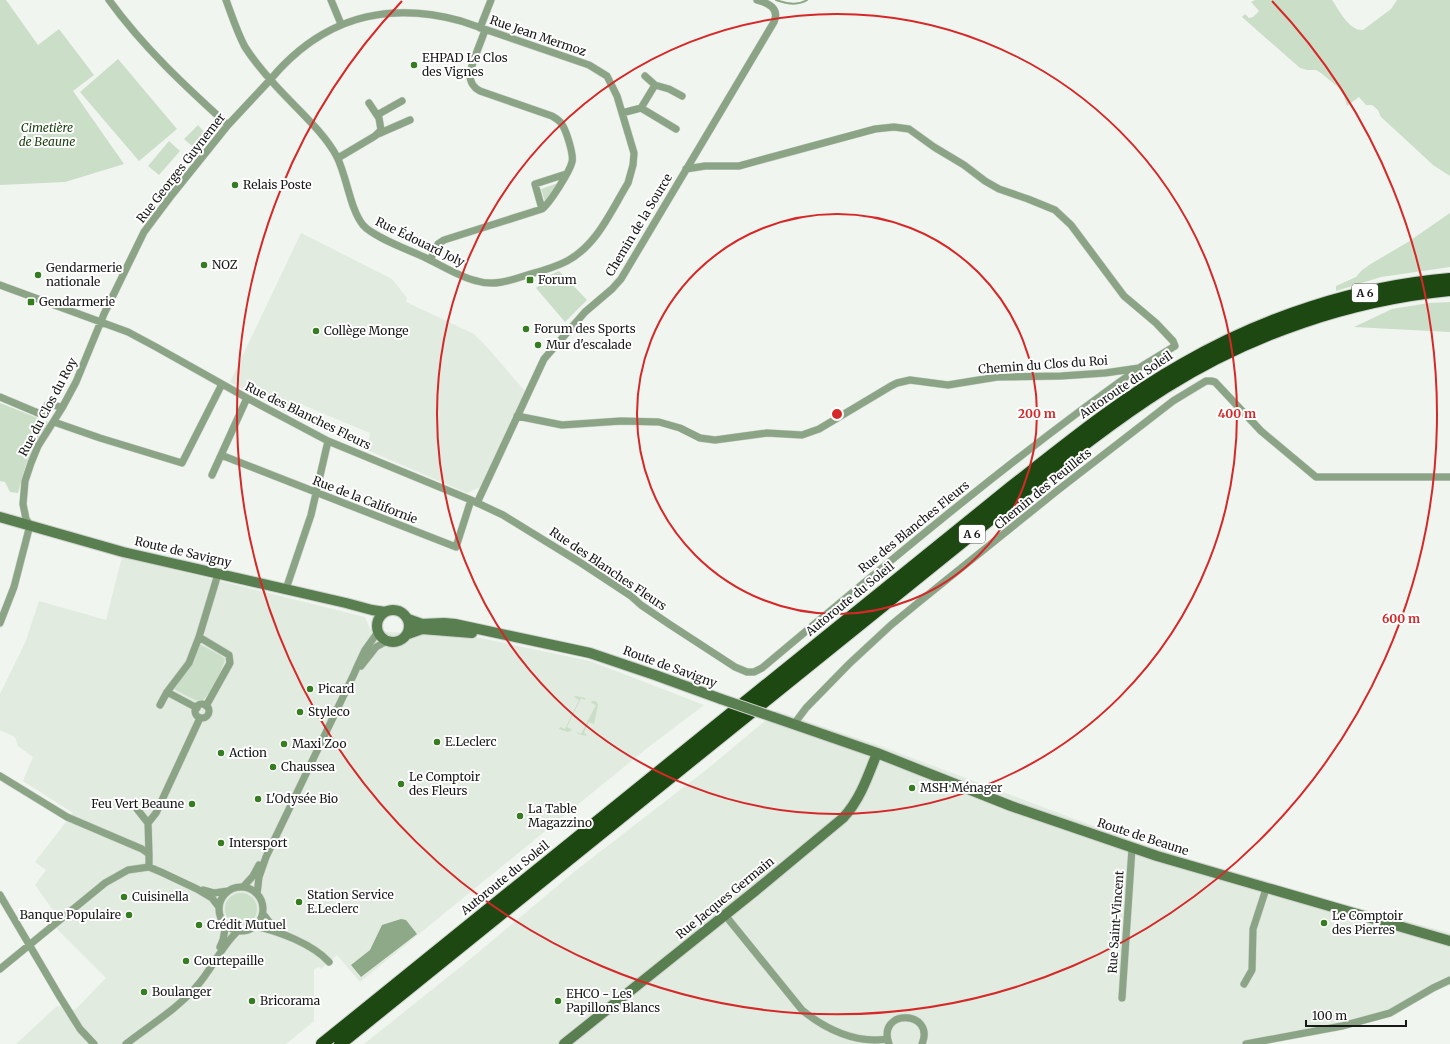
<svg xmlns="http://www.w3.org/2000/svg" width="1450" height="1044" viewBox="0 0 1450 1044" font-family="Merriweather,serif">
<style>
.built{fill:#e1ebdf}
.green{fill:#cbdec7}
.water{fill:#8da987}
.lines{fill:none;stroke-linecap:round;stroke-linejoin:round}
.stream{stroke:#8da987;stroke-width:2}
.minor-casing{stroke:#cdd2cc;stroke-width:8}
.secondary-casing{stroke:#cdd2cc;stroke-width:12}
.motorway-casing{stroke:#cdd2cc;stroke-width:14}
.minor{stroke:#8ba485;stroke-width:7}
.secondary{stroke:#597e50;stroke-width:10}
.motorway{stroke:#1e4812;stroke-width:12}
.secondary-bridge-casing{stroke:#cdd2cc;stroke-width:12;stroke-linecap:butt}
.secondary-bridge{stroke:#597e50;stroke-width:10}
.ring{fill:none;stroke:#d62828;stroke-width:2}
.poi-dot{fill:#367d21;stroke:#fff;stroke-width:1.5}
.labels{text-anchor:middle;stroke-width:4;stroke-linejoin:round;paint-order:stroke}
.shield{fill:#fff;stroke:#5d5e5d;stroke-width:1}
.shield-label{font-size:11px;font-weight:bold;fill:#171917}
.street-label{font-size:12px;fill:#171917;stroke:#fff}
.poi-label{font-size:12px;fill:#171917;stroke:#fff;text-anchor:start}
.park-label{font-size:12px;font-style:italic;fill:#1c4211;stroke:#fff}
.centre{fill:#d62828;stroke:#fff;stroke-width:2}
.ring-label{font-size:12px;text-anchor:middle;font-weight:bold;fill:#d62828;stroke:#fff;stroke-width:4;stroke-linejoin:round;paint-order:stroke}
</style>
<rect width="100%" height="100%" fill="#f0f5ef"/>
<path class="built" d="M301 233 392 279 407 298 406 302 474 334 486 346 525 391 480 487 467 493 367 450 370 433 298 403 289 414 230 382Z
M122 557 365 617 371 631 475 637 590 661 704 705 646 749 360 982 337 955 321 969 319 967 314 969V1021L286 1044H16L57 1006 75 1010 106 978 57 929V916L35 885 46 870 35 862 73 813 23 781 33 757 18 746 15 737 0 730V694L25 643 39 601 106 620Z
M777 711 883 747 1136 842 1264 883 1450 933V984L1429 993 1386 1017 1253 1044H364L468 961 574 872 711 766Z"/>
<path class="green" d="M0 0H6L38 45 59 29 94 75 73 91 124 164 65 182 0 185Z
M1255 0H1332C1339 10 1349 31 1363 30L1391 9 1397 0H1450V176L1433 165 1405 139 1381 117 1378 110 1372 105H1366L1359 97 1347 106 1344 96 1338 87 1321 73 1316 70H1307L1300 68 1242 17 1245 14 1249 18 1253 17 1259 11 1251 2Z
M118 59 177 129 139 161 80 92Z
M198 125 205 133 192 146 184 139Z
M169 141 180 151 159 175 148 166Z
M558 183 545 202 541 189Z
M1450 213V267L1381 277 1336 291V286L1356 277 1361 271 1369 265 1408 242Z
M559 271 587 300 565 322 536 288 550 275Z
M1450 302V332L1354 327 1392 309 1429 303Z
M0 403 48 422 26 464 18 493 10 492 5 482 0 481Z
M199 644 220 655 225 659C221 673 212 691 202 701L195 700 172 688Z
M575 696H576L585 698 586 700 581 698 567 727 572 730 568 732 559 729 560 727 565 729 579 700 574 697Z
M592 701H596L598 705 594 724 589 722 584 732 587 736 578 734 577 732 581 734 596 705 591 703Z
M225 909a16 16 0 1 1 32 0a16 16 0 1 1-32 0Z"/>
<path class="water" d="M401 919 406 920 417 934 361 977 351 965 370 950 382 925Z"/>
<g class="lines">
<path class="stream" d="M776 0C787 4 798 6 807 0"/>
<defs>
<path id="minor" d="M109 0C143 47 185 86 228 125
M331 0 341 24
M480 28 491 0
M645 76 655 85 669 89 682 96
M641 108 655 85
M622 113 641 108 676 129
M377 115 402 101
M378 134 410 120
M338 158 375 136 381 130 379 118 369 103
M542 209 535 184 566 174
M430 260 438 244 444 240 542 209C550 203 570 171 572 162 574 155 566 129 561 123 559 120 555 118 552 116L480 91C474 88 470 82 470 75 470 66 482 40 485 30
M0 285 128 332 156 347 247 398 328 441 471 500 503 515 581 563 631 596 641 605 669 624 735 667 747 672H754L762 668C885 565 1008 461 1139 368
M0 397 38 413 44 411 48 404H52L62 408
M517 416 562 425 621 421 659 422 680 428 700 438 715 440 767 433 802 435 819 429 891 386 897 383 910 380 948 385 997 377 1061 376 1105 373 1139 368 1175 346 1173 341 1156 323 1124 296 1071 225 1055 210 1028 199 999 189 985 181 964 165 934 147 909 129 894 127 875 129 739 166H705L686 169
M54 422 100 438 182 463 222 384
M221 455 456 547 471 500
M212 475 247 398
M477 503 544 359 585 312 612 289 621 279 774 22C780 8 768 3 757 0
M286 589 311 515 328 441
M0 623 14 587 30 525 26 519 23 504 25 481 31 463 38 446 62 408 76 382 104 314 144 232 171 196 228 125 270 80C321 19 384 0 461 21L589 65 607 76 617 96 634 153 633 165 628 183C611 211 597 245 567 261 554 268 538 272 524 276 509 281 493 286 477 281 459 277 441 265 424 257 409 250 373 237 363 225 350 209 347 177 337 157 325 133 294 106 276 86 265 74 254 61 245 47 237 32 232 16 226 0
M361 666 376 647 387 641
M167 692 197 708
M195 711a7 7 0 1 1 14 0a7 7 0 1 1-14 0Z
M160 705 167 692 189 663 199 637
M206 706 230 663 229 655 199 637 218 574
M794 724 806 708 849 664 891 625 919 602 1058 490 1173 401 1206 381H1211L1215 382 1261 431 1316 477H1450
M0 776 67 817 142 849 149 854V867
M137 809 148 823
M149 854 148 823 156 813 200 718
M243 887 253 876 259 865
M219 909a22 22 0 1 1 44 0a22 22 0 1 1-44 0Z
M203 890 214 893 228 891
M257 894 259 877 266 857 354 674 357 667 365 650 378 632
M0 895 60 997 80 1029 94 1044
M263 914 270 923 280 930
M725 915 802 1010C825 1029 856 1044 887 1039
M255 926C278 931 313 944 329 962
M220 947 223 940 226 924
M0 969 105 883 128 870 149 867 161 872 197 889 212 898 219 907
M1244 984 1252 970 1253 929 1266 889
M1122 998 1132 848
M126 1044C149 1026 177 1009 196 987 212 970 221 946 238 931
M889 1044C876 1008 936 1010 922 1044
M1246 1044 1342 1026 1379 1016 1390 1013 1433 988 1450 980"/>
<path id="secondary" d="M0 517 123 552 346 603 372 610 385 612
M377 626a16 16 0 1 1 32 0a16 16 0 1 1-32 0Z
M408 619 422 624 444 623 455 624 590 653 655 675 721 699
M408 634 422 629 472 633
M773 717 877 753 1011 806 1157 856 1450 941
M564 1044 755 891 843 818C860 800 868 776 877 753"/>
<path id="motorway" d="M322 1044 1010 488C1066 444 1121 399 1183 364 1264 317 1357 287 1450 279
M340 1044 1018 497C1066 458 1114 420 1166 387 1252 333 1350 300 1450 290"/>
</defs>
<use href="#minor" class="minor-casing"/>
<use href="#secondary" class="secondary-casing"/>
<use href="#motorway" class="motorway-casing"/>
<use href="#minor" class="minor"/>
<use href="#secondary" class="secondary"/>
<use href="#motorway" class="motorway"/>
<defs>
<path id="secondary-bridge" d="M721 699 773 717"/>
</defs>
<use href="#secondary-bridge" class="secondary-bridge-casing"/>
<use href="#secondary-bridge" class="secondary-bridge"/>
</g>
<g class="ring">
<circle cx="837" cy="414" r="200"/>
<circle cx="837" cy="414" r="400"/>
<path d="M1272 1A600 600 0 1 1 402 1"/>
</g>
<g class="poi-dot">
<circle cx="414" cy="65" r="4"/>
<circle cx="235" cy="185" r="4"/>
<circle cx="204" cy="265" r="4"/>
<circle cx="38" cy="275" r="4"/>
<rect x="526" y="276" width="8" height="8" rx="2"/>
<rect x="27" y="298" width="8" height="8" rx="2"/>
<circle cx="526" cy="329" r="4"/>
<circle cx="316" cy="331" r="4"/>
<circle cx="538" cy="345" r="4"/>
<circle cx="310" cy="689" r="4"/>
<circle cx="300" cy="712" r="4"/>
<circle cx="437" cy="742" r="4"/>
<circle cx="284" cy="744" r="4"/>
<circle cx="221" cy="753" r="4"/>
<circle cx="273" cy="767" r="4"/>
<circle cx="401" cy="784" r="4"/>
<circle cx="912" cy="788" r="4"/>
<circle cx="258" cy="799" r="4"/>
<circle cx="192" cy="804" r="4"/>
<circle cx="520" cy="816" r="4"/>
<circle cx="221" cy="843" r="4"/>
<circle cx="124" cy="897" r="4"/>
<circle cx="299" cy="902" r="4"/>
<circle cx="129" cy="915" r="4"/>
<circle cx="1324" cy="923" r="4"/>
<circle cx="199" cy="925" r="4"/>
<circle cx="186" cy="961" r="4"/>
<circle cx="144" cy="992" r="4"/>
<circle cx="252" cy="1001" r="4"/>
<circle cx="558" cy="1001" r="4"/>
</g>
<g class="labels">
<g class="shield">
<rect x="1352" y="284" width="26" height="18" rx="3"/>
<rect x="959" y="525" width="26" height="18" rx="3"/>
</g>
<g class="shield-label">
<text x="1365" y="297">A 6</text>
<text x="972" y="538">A 6</text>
</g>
<g class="street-label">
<text transform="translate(538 36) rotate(19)" y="4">Rue Jean Mermoz</text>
<text transform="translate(181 168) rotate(-52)" y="4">Rue Georges Guynemer</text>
<text transform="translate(639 225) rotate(-59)" y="4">Chemin de la Source</text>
<text transform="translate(420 242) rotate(26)" y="4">Rue Édouard Joly</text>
<text transform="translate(1043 365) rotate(-4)" y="4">Chemin du Clos du Roi</text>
<text transform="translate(1126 385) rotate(-34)" y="4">Autoroute du Soleil</text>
<text transform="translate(48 407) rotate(-62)" y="4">Rue du Clos du Roy</text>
<text transform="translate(308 416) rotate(26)" y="4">Rue des Blanches Fleurs</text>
<text transform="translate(1043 489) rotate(-39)" y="4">Chemin des Peuillets</text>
<text transform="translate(365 500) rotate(21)" y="4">Rue de la Californie</text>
<text transform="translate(914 527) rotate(-39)" y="4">Rue des Blanches Fleurs</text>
<text transform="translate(183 552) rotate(13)" y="4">Route de Savigny</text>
<text transform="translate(608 569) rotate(34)" y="4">Rue des Blanches Fleurs</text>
<text transform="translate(850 599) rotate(-39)" y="4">Autoroute du Soleil</text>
<text transform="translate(670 667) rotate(20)" y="4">Route de Savigny</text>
<text transform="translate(1143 837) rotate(18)" y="4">Route de Beaune</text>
<text transform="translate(505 878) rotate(-39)" y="4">Autoroute du Soleil</text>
<text transform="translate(725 898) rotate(-39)" y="4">Rue Jacques Germain</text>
<text transform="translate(1116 922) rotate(-86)" y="4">Rue Saint-Vincent</text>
</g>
<g class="poi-label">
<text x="422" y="62">EHPAD Le Clos<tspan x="422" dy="14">des Vignes</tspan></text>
<text x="243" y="189">Relais Poste</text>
<text x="212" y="269">NOZ</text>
<text x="46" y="272">Gendarmerie<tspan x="46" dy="14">nationale</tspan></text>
<text x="538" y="284">Forum</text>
<text x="39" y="306">Gendarmerie</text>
<text x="534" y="333">Forum des Sports</text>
<text x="324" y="335">Collège Monge</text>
<text x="546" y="349">Mur d'escalade</text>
<text x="318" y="693">Picard</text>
<text x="308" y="716">Styleco</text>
<text x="445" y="746">E.Leclerc</text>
<text x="292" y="748">Maxi Zoo</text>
<text x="229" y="757">Action</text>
<text x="281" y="771">Chaussea</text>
<text x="409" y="781">Le Comptoir<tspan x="409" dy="14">des Fleurs</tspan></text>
<text x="920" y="792">MSH Ménager</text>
<text x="266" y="803">L'Odysée Bio</text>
<text x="184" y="808" text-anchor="end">Feu Vert Beaune</text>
<text x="528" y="813">La Table<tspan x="528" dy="14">Magazzino</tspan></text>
<text x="229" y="847">Intersport</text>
<text x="307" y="899">Station Service<tspan x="307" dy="14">E.Leclerc</tspan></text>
<text x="132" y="901">Cuisinella</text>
<text x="121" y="919" text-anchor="end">Banque Populaire</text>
<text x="1332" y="920">Le Comptoir<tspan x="1332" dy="14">des Pierres</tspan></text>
<text x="207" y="929">Crédit Mutuel</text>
<text x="194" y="965">Courtepaille</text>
<text x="152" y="996">Boulanger</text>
<text x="566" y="998">EHCO - Les<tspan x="566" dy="14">Papillons Blancs</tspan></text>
<text x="260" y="1005">Bricorama</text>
</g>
<g class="park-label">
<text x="47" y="132">Cimetière<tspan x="47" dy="14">de Beaune</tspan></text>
</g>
</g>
<circle cx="837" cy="414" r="6" class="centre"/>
<g class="ring-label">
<text x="1037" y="418">200 m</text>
<text x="1237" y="418">400 m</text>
<text x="1401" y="623">600 m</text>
</g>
<path d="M1306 1020v6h100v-6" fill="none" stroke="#171917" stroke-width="2"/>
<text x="1312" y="1020" font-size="12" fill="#171917" stroke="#ffffff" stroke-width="3" paint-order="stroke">100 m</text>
</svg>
